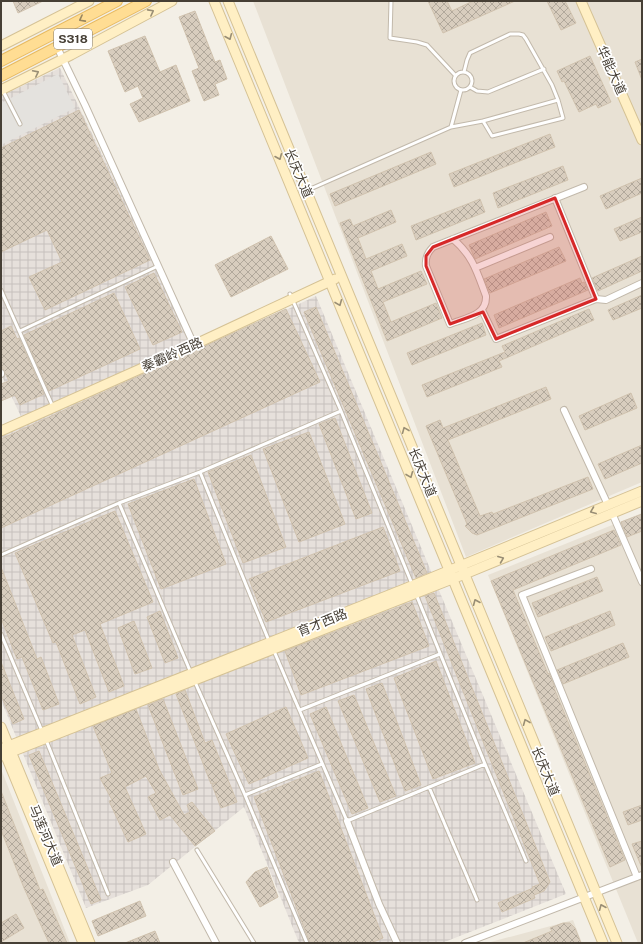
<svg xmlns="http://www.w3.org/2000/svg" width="643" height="944" viewBox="0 0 643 944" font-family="'Public Sans','Noto Sans SC',sans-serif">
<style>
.residential{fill:#e8e1d4}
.industrial{fill:url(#industrial-grid)}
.parking{fill:#e4e2de}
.building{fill:url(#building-cross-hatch);stroke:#d0c2ae}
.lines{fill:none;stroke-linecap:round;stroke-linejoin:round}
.lane-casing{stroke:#c2b9ab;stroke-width:5}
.street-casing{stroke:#c2b9ab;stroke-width:8}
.secondary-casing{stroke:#d5c295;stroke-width:11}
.primary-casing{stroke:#e7ba61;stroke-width:12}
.lane{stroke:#fff;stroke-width:3}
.street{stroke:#fff;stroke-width:6}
.secondary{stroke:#ffefc4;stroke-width:9}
.primary{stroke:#ffdd93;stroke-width:10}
.oneway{stroke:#998e75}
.oneway2{stroke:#99865f}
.marked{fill:#d62828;fill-opacity:0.2;stroke:#d62828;stroke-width:3;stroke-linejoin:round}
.labels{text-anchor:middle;stroke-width:3.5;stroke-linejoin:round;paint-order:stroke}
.shield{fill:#fff;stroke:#7e7972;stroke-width:1}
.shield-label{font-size:12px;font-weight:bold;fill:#463f35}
.street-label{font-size:13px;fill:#463f35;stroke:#fff}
</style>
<defs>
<pattern id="industrial-grid" width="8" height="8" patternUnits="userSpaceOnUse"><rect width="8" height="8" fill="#e6e0db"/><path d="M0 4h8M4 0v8" fill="none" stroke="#c7c1bd"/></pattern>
<pattern id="building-cross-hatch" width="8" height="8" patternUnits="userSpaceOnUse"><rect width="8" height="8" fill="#d8cdbe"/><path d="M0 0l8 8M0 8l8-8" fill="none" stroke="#b1a89b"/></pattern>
</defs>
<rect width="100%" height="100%" fill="#f3efe6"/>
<path class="residential" d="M253 1H642V482L466 557Z
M642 513V943H638L488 575Z
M1 769 70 943H1Z
M573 920 582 943H487Z"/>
<path class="industrial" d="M60 68 198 351 316 296 566 894 442 943H299L244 807 148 885 86 908 1 700V435L24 423 1 374V96Z"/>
<path class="parking" d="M58 74 75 108 1 145V103Z"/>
<path class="building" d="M13 1H43L18 13Z
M428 1H447L452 11 473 1H515L443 33Z
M547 1H565L576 23 561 30Z
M195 11 215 62 220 60 227 79 215 84 219 95 204 101 192 71 199 68 179 17Z
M145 36 160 72 176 65 190 101 139 122 130 104 143 98 138 86 125 92 108 51Z
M590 56 611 102 598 108 596 104 579 112 564 81 562 82 557 71Z
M642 59V80L635 62Z
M79 110 150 260 45 310 29 277 62 262 47 230 1 252V148Z
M550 134 555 147 454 187 449 174Z
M431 152 436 164 335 206 330 194Z
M563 166 568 180 498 208 493 193Z
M642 178V193L606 209 600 196Z
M480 199 485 212 416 240 411 226Z
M391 210 396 222 358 238 366 259 402 244 407 256 371 271 378 289 421 271 427 284 383 302 391 322 436 303 442 318 387 341 340 223 350 219 353 226Z
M546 212 552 226 475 259 469 245Z
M642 217V232L620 241 614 229Z
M271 236 288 269 231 297 215 265Z
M559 247 566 261 490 293 484 279Z
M642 256V271L598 291 592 278Z
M154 273 182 332 153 345 125 287Z
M580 278 582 283 584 282 588 290 499 328 494 315Z
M114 293 140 349 49 391 24 335Z
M642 295V308L613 320 608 310Z
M316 307 427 573 416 578 304 312Z
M286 309 320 382 1 528V439Z
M589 309 594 320 499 361 502 367 427 397 422 385 505 352 502 346Z
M482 323 486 335 412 365 407 353Z
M11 326 17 339 19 338 44 394 20 405 15 395 1 401V384L9 381 1 365V331Z
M546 387 551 399 448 440 480 516 492 512 493 514 588 477 593 489 477 535 472 533 465 526 467 524 426 426 440 420 443 428Z
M631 393 637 408 585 430 579 416Z
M335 418 372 513 356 519 319 424Z
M309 432 345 524 299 542 263 449Z
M642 445V463L605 479 598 464Z
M251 455 286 547 243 563 208 472Z
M194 479 226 564 161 589 128 504Z
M115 511 153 602 100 624 124 686 109 692 85 630 72 635 96 697 80 704 56 642 53 643 15 553Z
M642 514V531L627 537 621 522Z
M383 527 400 571 266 622 249 579Z
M614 530 621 545 513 590 548 674 549 673 555 687 554 688 625 860 610 867 491 581Z
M1 567 37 659 41 657 59 704 43 710 22 657 17 659 1 618Z
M597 577 603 591 538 617 532 603Z
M434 593 550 882 544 891 534 895 535 898 502 912 498 903 533 888 532 887 540 884 425 596Z
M412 602 429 646 301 695 285 651Z
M160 611 178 658 165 663 147 617Z
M610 611 615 625 551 651 545 637Z
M134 621 152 668 135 674 118 628Z
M623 643 629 657 563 684 557 670Z
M436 661 475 763 433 779 394 678Z
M1 662 24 719 13 724 1 695Z
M382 683 421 785 405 791 366 689Z
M185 690 205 743 212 740 237 802 221 808 212 785 217 782 211 784 176 694Z
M354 695 396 796 380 802 338 701Z
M163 699 198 789 183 795 148 705Z
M286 707 308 758 249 784 226 734Z
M326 707 368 808 352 814 310 714Z
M136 709 159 769 184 815 190 812 187 805 192 802 215 831 195 846 170 815 160 820 148 797 156 793 146 776 125 787 146 834 128 842 109 801 112 800 100 778 112 773 93 726Z
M39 751 101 900 91 904 29 755Z
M319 771 383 938 371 943H310L254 797Z
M1 791 40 890 43 889 67 943H49L24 888 1 830Z
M642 805V820L628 825 623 812Z
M642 841V868L632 844Z
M267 867 278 897 260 907 246 882 255 872Z
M140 901 146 916 98 936 92 921Z
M16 914 24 928 1 942V923Z
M563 923H570L575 928 581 943H523L552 931 550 928Z
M155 931 160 943H125Z"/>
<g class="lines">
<defs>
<path id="lane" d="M391 1 390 38 417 42 427 45 455 75
M464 72 467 60 470 53 510 34H519L523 35 526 39 552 85 558 100
M454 81a9 9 0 1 1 18 0a9 9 0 1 1-18 0Z
M470 87 477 91 488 92 544 69
M3 91 20 124
M451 127 461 90
M308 190 451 127 483 121 492 136 563 118 558 100 483 121
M1 290 53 407
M290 294 341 411 412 584
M20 331 158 266
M200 472 269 641
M119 503 191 673
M1 555 119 503 200 472 341 411
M416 594 485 764 526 861
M1 634 42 731
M274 651 347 821 485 764
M195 682 245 795 307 943
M300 710 440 654
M46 740 108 894
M429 787 477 900
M245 795 322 764
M197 850 254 943"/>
<path id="street" d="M57 47 85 105 194 345
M555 198 596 299
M453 239C473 256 477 272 486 296 487 316 465 318 450 324L426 266C425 258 427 253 433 247L584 187
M475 268 550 237
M482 310 496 339 596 299 606 300 642 283
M1 373V374
M564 410 608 505
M612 513 642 582
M591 569 522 595 637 877
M347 821 379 904 397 943
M173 862 216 943
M465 943 642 875"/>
<path id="secondary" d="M214 1 603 943
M228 1 617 943
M581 1 642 140
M1 46 89 1
M1 90 71 55 172 1
M1 431 185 349 335 279
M1 727 90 943
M1 749 404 589 642 491
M3 749 83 943
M1 756 465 574 642 501"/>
<path id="primary" d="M1 61 117 1
M1 76 146 1"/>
</defs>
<use href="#lane" class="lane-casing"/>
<use href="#street" class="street-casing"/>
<use href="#secondary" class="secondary-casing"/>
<use href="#primary" class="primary-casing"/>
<use href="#lane" class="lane"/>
<use href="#street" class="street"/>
<use href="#secondary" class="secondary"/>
<use href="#primary" class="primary"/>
</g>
<defs><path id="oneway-chevron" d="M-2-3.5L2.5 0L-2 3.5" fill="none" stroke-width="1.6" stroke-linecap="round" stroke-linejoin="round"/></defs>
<g class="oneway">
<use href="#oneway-chevron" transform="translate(151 12) rotate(-28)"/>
<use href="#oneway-chevron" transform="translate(229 37) rotate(67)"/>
<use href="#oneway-chevron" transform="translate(36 73) rotate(-27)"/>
<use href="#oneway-chevron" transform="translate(279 157) rotate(67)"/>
<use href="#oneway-chevron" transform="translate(339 303) rotate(68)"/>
<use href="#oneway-chevron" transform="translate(405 430) rotate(-112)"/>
<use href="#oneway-chevron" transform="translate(410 475) rotate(68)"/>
<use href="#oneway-chevron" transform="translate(593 511) rotate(158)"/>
<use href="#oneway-chevron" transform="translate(501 559) rotate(-22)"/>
<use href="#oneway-chevron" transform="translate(476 602) rotate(-113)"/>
<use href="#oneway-chevron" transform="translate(526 722) rotate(-112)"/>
<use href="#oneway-chevron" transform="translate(602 907) rotate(-113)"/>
</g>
<use class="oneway2" href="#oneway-chevron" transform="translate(82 19) rotate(152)"/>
<path class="marked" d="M555 198 596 299 496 339 483 312 450 324 426 266V256L433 247Z"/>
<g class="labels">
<rect class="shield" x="54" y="29" width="38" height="20" rx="3"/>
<g class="shield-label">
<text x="73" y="43">S318</text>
</g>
<g class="street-label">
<text transform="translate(612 70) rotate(66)" y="5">华能大道</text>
<text transform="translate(299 173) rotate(67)" y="5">长庆大道</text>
<text transform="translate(172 354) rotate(-24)" y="5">秦霸岭西路</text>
<text transform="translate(423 472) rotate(68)" y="5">长庆大道</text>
<text transform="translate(322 622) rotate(-22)" y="5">育才西路</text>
<text transform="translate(546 771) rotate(68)" y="5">长庆大道</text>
<text transform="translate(46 835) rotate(67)" y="5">马莲河大道</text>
</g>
</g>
<rect width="643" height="944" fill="none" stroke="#463f35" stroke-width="4"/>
</svg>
